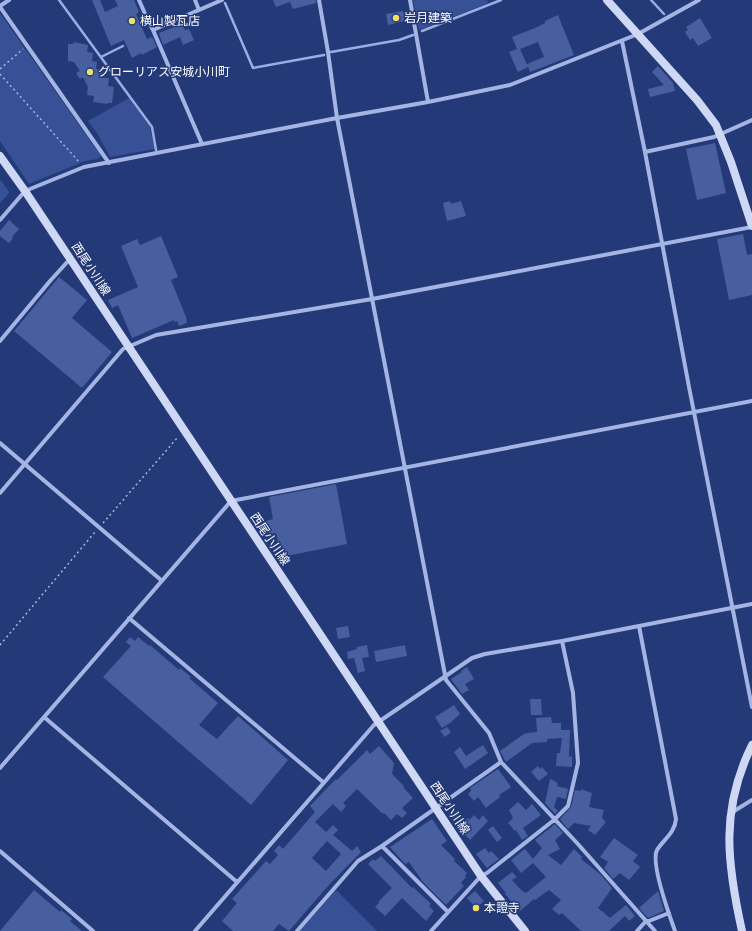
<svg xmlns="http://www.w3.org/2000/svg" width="752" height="931" viewBox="0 0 752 931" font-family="'Exo 2','Noto Sans JP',sans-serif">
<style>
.green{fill:#385095}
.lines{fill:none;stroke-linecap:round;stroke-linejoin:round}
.stream{stroke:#99aee4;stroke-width:2.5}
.building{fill:#485f9f;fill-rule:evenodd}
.path{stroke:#a5b5e3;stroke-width:1.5;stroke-dasharray:2 3;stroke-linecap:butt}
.street{stroke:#a5b5e3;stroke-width:4}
.secondary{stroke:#ced7f3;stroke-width:8}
.poi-dot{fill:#ede069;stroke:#243977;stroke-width:1.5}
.labels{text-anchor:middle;stroke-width:3;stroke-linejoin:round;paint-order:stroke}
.poi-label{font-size:12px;fill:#fff;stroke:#243977;text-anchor:start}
.street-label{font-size:12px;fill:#fff;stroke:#243977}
</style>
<rect width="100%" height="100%" fill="#243977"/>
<path class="green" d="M413 0H487L488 2 486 4 419 30Z
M0 13 101 156 98 159 85 161 29 184 0 141Z
M129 98 150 127 155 149 110 157 97 133 88 121Z
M0 179 8 190 9 193 0 203Z
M336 890 377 931H300Z"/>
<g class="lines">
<path class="stream" d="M59 0 152 127 156 150
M651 0 664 14
M225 3 253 68 324 55
M422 31 501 0
M331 52 399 40 413 35
M101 57 123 46"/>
</g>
<path class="building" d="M92 0H100L105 12 118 6 115 0H134L139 12 136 14 147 39 152 37 157 47 142 55 141 53 132 58 124 40 111 46Z
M273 0H316V3L293 9 290 2 276 7Z
M403 11 405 21 388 25 386 14Z
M558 15 574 55 530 72 527 64 544 57 538 42 520 49 528 67 518 72 509 52 517 49 512 37 535 28 545 23V21Z
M700 18 712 38 698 46 693 38 690 40 685 32 688 30 686 27Z
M182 24 185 30 189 29 194 40 183 45 180 37 163 45 159 33Z
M74 42 88 45 87 52 93 53 92 61 97 62 96 69 102 70 101 78H109L108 86 114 87 112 103H108V104L93 102 94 96 87 95 88 87 83 77 80 79 76 73 80 71 74 62 68 61V44H73Z
M658 66 673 83 675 91 650 97 648 89 664 85 652 72Z
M715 143 726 193 697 200 686 149Z
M450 201 451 204 461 201 466 216 447 221 443 203Z
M9 220 19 229 12 237 13 238 9 243 0 236V231Z
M743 234 747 255 752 254V295L729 300 717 239Z
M161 236 178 277 171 280 186 317 187 323 179 326 177 321 174 322V320L132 338 118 305 112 308 108 300 138 287 121 246 137 239 140 245Z
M59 277 87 300 72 318 112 352 82 388 14 331Z
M336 484 347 544 281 557 276 533 269 534 266 521 273 519 269 497Z
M348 626 350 637 338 639 336 628Z
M130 637 135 641 138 637 149 646 150 645 179 670 180 668 191 677 189 678 218 703 199 725 217 739 238 716 288 760 251 805 103 677 131 646 126 642Z
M367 645 369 657 362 658 365 671 358 673 354 658 348 659 347 652 357 649V647Z
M405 645 407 656 376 662 374 651Z
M467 667 474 679 465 684 469 690 462 694 451 679 462 672 461 671Z
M530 699H541L542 715H531Z
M454 705 460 714 450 723 442 728 435 717Z
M551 717 552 723H561V730H570L569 757 572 756V767L556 766 557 753H560L562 738 547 739V742L532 743 506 762 500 751 524 734 527 733 537 732 536 718Z
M447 727 451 732 445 737 440 731Z
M483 745 488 753 465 769 454 752 460 747 466 756Z
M379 746 394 763 392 774 404 786 403 787 413 798 402 808 407 813 402 818 397 814 391 820 384 813 383 814 357 789 343 803 346 806 341 812 333 804 315 822 326 832 333 825 338 830 333 835 352 851 357 846 361 852 327 887 289 931 279 924 273 931H233L222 921 237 903 232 899 266 861 270 864 278 855 274 851 279 845 283 849 315 812 310 806 332 783 336 779 337 780 367 750 370 754ZM327 841 341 854 326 871 312 858Z
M538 766 540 769 542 767 548 774 539 781 531 772Z
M498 769 511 787 499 795 500 797 486 808 478 797 474 801 468 794 471 791 470 788Z
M550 779 555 781 558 784 557 786 568 789 566 799 557 797 554 807 558 811 555 814 545 803Z
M581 789 592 793 589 807 604 810 602 818 606 822 595 835 588 830 591 826 574 823 568 829 560 819 571 807 575 790 581 791Z
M518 802 526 810 532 804 541 815 523 828 528 836 522 840 516 830 515 831 508 823 513 818 509 810Z
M474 815 479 820 483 815 488 821 470 840 456 825 461 820 464 822 468 818 469 820Z
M432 819 447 841 441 845 455 859 454 861 467 873 465 876 466 877 461 883 464 886 446 905 423 882 409 862 405 864 390 847Z
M555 824 563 833 555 840 560 849 548 855 561 865 574 849 582 857 581 859 600 874 612 888 598 908 610 918 626 905 635 916 629 921 625 916 609 931H581L562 913 559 915 552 909 561 900 549 890 535 900 534 899 520 911 505 894 506 893 498 883 512 872 517 877 512 880 522 891 526 893 546 877 533 863 521 873 511 860 525 849 533 859 542 848 535 840Z
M493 826 502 838 497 842 488 830Z
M614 838 638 855 633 861 640 867 629 880 620 873 613 879 604 868 608 862 600 857Z
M485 848 489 853 491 851 499 859 487 868 476 854Z
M381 856 412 888 413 887 431 904 429 906 434 911 426 921 402 898 385 916 375 907 379 903 378 902 392 888 368 864 373 859 375 861Z
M34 890 60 912 61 910 72 919 70 921 82 931H0Z
M475 891 484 901 476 908 467 898Z
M658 891 664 911 648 918 639 908Z"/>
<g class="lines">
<path class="path" d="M0 69 23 49
M0 74 80 163
M103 523 178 437
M0 645 95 532"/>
<path class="street" d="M139 0 149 23 153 30 202 144
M195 0 199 10
M319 0 328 52 337 118 446 680 489 733 501 762 577 843 655 931
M410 0 428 102
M0 6 9 0
M0 7 109 163
M153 30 222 0
M622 41 645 152 689 387 752 707
M645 152 714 137 752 120
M0 220 25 191 84 167 337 118 428 102 510 85 638 34 699 0
M0 341 50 281 70 259
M0 443 161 580
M0 493 123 349 156 335 372 299 752 227
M129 618 323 782
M639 626 676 819C675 833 663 840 657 850 650 863 670 917 675 931
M44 717 237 882
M0 768 231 501 752 401
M731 813 752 800
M0 851 93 931
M448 912 382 846 501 762
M195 931 374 725 472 658 485 654 562 641 752 604
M297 931 358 861 382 846
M431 931 481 876 487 873 554 820 568 806 578 763 573 693 562 641
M637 931 646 921H649L669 913"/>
<path class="secondary" d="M607 0 697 100 716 125 731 162 752 226
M0 156 25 191 481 876 525 931
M742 931C727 863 720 810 752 745"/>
</g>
<g class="poi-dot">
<circle cx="396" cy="18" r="4"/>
<circle cx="132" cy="21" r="4"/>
<circle cx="90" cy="72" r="4"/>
<circle cx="476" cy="908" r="4"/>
</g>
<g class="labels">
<g class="poi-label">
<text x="404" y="22">岩月建築</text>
<text x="140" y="25">横山製瓦店</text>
<text x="98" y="76">グローリアス安城小川町</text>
<text x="484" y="912">本證寺</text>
</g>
<g class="street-label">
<text transform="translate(91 269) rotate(57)" y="4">西尾小川線</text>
<text transform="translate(270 539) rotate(56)" y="4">西尾小川線</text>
<text transform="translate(450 808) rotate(56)" y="4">西尾小川線</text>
</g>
</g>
</svg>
